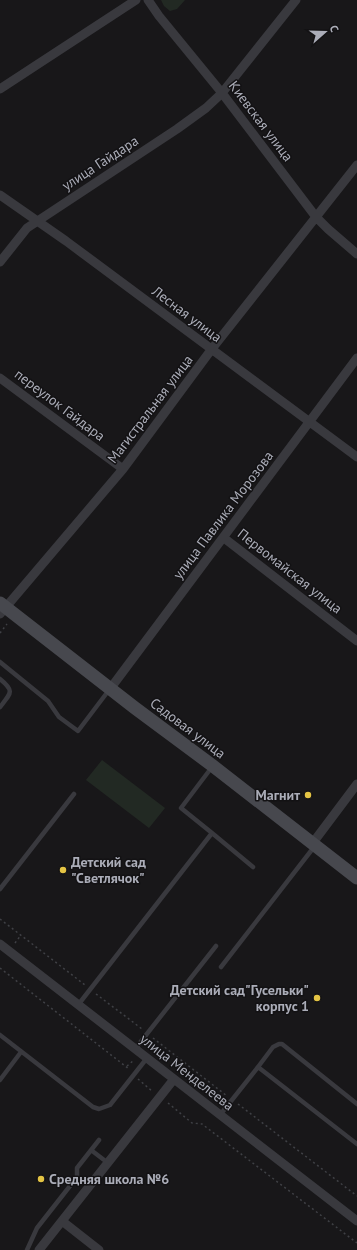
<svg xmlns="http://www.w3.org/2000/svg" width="357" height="1250" viewBox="0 0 357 1250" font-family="'PT Sans',sans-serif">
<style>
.green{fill:#222923}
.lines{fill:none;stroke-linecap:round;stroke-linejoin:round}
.path{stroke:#3f4045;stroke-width:1.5;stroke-dasharray:2 3;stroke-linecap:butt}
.lane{stroke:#39393e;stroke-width:4.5}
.street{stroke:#39393e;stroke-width:9}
.secondary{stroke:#47484e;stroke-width:13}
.poi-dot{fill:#e4c444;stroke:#131214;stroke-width:1.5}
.labels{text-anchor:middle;stroke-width:3;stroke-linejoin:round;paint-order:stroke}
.street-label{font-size:14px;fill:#abadb8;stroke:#131214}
.poi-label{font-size:14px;font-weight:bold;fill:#abadb8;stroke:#131214;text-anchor:end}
</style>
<rect width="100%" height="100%" fill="#181719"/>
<path class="green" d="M161 0H185L177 9 170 11 164 6Z
M102 760 165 808 149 828 86 780Z"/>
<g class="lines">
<path class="path" d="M0 633 7 624
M0 919 85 985
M15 943 21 935
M0 968 129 1069
M96 994 142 1029
M153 1038 227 1096
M151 1049 157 1041
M127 1066 134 1060
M138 1079 152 1091
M168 1103 192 1123 202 1124 357 1243
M238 1104 357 1196"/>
<path class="lane" d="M0 662 48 701 59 717 78 731 109 690
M0 679C15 691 11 693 0 707
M212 833 253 867
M0 889 74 794
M221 967 314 847
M78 1005 212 833 181 808 212 767
M0 1035 93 1107 99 1109 110 1105 147 1058
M135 1049 216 946
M258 1067 273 1047 279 1044H282L357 1104
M0 1080 21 1052
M220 1115 258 1067 357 1144
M91 1150 108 1163
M27 1250 37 1228 77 1177V1168L99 1140"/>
<path class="street" d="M148 0 159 16 222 93 316 217 328 229 357 254
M0 89 136 0
M0 195 66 241 357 457
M0 262 27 228 177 129 206 108 222 93 296 0
M0 378 123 469
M224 538 357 641
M0 614 123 469 211 350 357 165
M110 689 357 358
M312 844 357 784
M0 944 357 1221
M62 1221 99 1250
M39 1250 174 1079"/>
<path class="secondary" d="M0 603 135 708 213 766 357 878"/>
</g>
<g class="poi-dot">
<circle cx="308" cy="795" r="4"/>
<circle cx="63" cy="870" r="4"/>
<circle cx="317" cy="998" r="4"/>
<circle cx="41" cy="1179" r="4"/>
</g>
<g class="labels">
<g class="street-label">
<text transform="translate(261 121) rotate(53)" y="5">Киевская улица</text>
<text transform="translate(100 163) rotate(-33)" y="5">улица Гайдара</text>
<text transform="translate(187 314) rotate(37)" y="5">Лесная улица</text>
<text transform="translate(60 405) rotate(37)" y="5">переулок Гайдара</text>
<text transform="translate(150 409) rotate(-53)" y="5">Магистральная улица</text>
<text transform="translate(223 515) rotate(-53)" y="5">улица Павлика Морозова</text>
<text transform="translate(290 571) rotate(38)" y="5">Первомайская улица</text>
<text transform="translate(188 728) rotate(37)" y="5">Садовая улица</text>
<text transform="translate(187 1072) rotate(38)" y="5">улица Менделеева</text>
</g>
<g class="poi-label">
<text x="300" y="800">Магнит</text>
<text x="71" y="867" text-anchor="start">Детский сад<tspan x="71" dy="16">"Светлячок"</tspan></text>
<text x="309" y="995">Детский сад"Гусельки"<tspan x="309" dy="16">корпус 1</tspan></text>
<text x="49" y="1184" text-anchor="start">Средняя школа №6</text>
</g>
</g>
<g transform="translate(325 32) rotate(70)" stroke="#131214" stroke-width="3" paint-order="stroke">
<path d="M0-3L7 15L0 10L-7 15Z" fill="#abadb8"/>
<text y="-6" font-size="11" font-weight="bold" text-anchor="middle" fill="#abadb8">С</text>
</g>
</svg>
